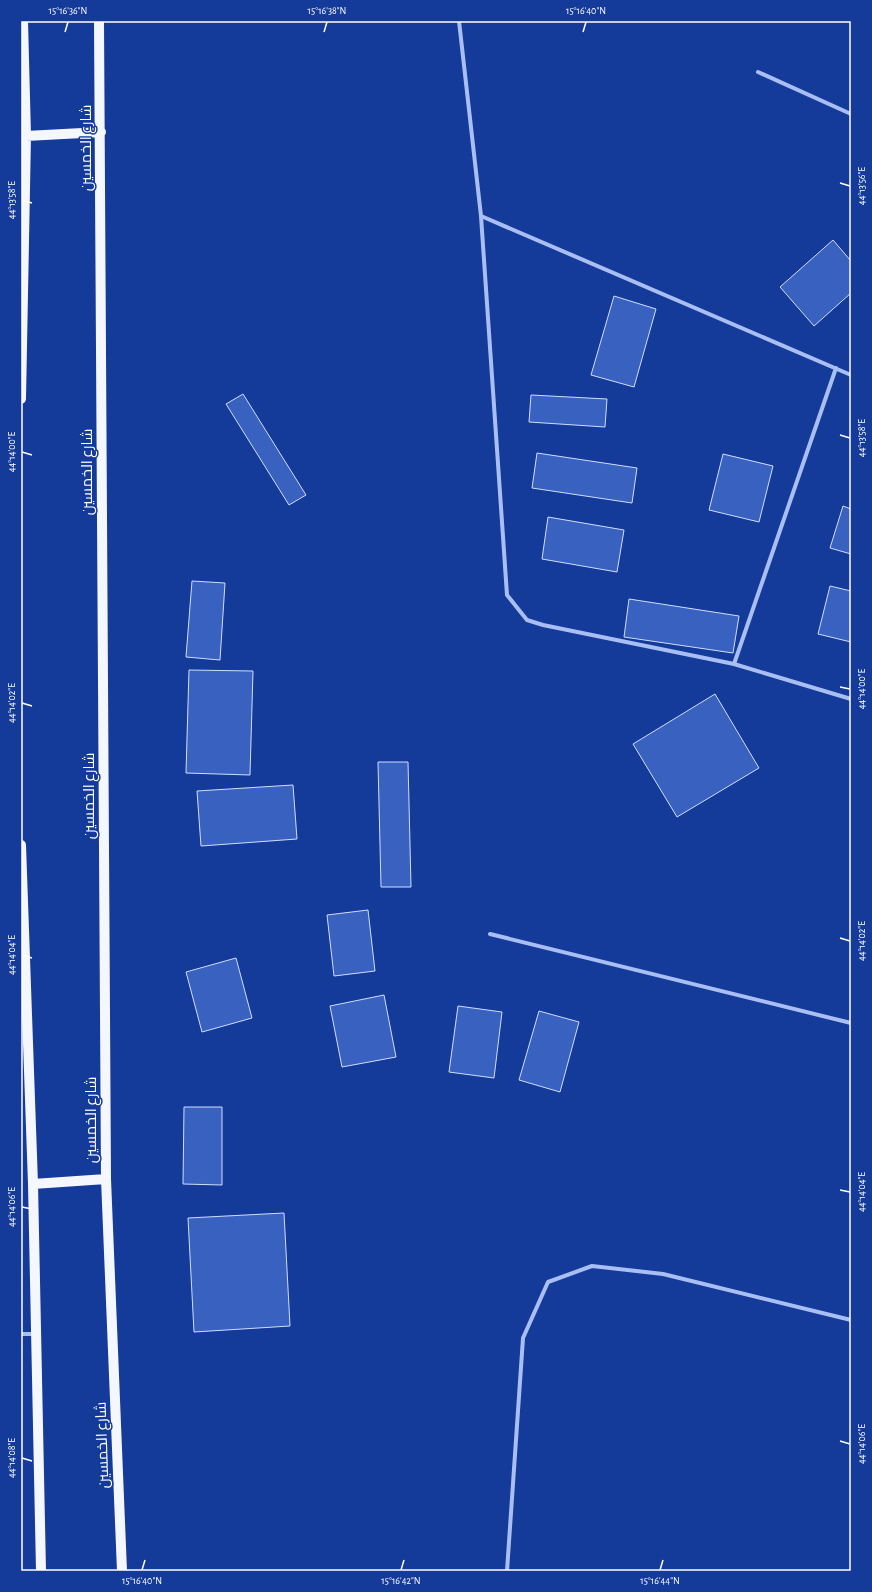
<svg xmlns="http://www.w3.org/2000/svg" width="872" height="1592" viewBox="0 0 872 1592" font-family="'Alegreya Sans',Cairo,sans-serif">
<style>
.building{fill:#3861c0;stroke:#d1defd}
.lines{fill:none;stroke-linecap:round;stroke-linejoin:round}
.street{stroke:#a9bff3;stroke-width:4}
.primary{stroke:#f5f7ff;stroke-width:10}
.ticks{fill:none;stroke:#fff;stroke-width:1.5}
.labels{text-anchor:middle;stroke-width:3;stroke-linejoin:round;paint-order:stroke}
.street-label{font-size:15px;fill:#fff;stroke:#143a9a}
.neatline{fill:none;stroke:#fff;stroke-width:1.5}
.ticks-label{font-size:10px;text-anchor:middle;fill:#fff}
</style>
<rect width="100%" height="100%" fill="#143a9a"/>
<path class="building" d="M833 240 851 261V293L814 326 780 287Z
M614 296 656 309 634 387 591 375Z
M243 394 306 495 289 505 226 404Z
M531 395 607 399 605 427 529 422Z
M537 453 637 468 632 503 532 488Z
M723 454 773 466 759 522 709 510Z
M843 506 851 509V554L830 548Z
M548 517 624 530 617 572 542 559Z
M192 581 225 583 220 660 186 657Z
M830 586 851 591V642L818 634Z
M629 599 739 616 733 653 624 637Z
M189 670 253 671 250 775 186 773Z
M715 694 759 768 677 817 633 744Z
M378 762H408L411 887H381Z
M293 785 297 839 201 846 197 791Z
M368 910 375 971 334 976 327 915Z
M236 958 252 1018 202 1032 186 972Z
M384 995 396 1057 342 1067 330 1006Z
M458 1006 502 1012 494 1078 449 1072Z
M539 1011 579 1022 560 1092 519 1080Z
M184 1107H222V1185L183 1184Z
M284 1213 290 1326 194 1332 188 1218Z"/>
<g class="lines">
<path class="street" d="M459 21 481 216
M758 72 851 114
M851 375 481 216 507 595 527 620 543 625 734 664 851 699
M734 664 836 368
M490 934 851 1023
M21 1334H36
M507 1571 523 1338 548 1282 592 1266 663 1274 851 1320"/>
<path class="primary" d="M99 21 106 1179 122 1571
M26 136 101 132
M21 399 26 136 23 21
M21 845 33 1184 41 1571
M33 1184 106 1179"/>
</g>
<path class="ticks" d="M65 32 68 22M324 32 327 22M583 32 586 22M840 183 850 186M22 200 32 203M840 435 850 438M22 452 32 455M840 687 850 689M22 703 32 706M840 938 850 941M22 955 32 958M840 1190 850 1192M22 1207 32 1209M840 1441 850 1444M22 1458 32 1461M142 1570 145 1560M401 1570 404 1560M660 1570 663 1560"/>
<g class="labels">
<g class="street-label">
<text transform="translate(86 148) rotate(-90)" y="5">شارع الخمسين</text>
<text transform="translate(87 472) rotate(-90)" y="5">شارع الخمسين</text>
<text transform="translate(89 796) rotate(-90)" y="5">شارع الخمسين</text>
<text transform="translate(91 1120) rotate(-90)" y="5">شارع الخمسين</text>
<text transform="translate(102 1445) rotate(-92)" y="5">شارع الخمسين</text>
</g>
</g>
<rect width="872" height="1592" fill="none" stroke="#143a9a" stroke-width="44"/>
<rect x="22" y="22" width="828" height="1548" class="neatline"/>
<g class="ticks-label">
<text x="68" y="14">15°16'36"N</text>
<text x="327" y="14">15°16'38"N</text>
<text x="586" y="14">15°16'40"N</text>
<text transform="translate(861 186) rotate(-90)" y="4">44°13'56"E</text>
<text transform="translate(11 200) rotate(-90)" y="4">44°13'58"E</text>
<text transform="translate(861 438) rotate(-90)" y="4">44°13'58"E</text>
<text transform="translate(11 452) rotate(-90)" y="4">44°14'00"E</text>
<text transform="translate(861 689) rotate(-90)" y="4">44°14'00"E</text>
<text transform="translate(11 703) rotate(-90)" y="4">44°14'02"E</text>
<text transform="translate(861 941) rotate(-90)" y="4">44°14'02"E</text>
<text transform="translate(11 955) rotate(-90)" y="4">44°14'04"E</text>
<text transform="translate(861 1192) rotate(-90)" y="4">44°14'04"E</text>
<text transform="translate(11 1207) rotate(-90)" y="4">44°14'06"E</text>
<text transform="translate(861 1444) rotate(-90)" y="4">44°14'06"E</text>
<text transform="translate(11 1458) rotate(-90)" y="4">44°14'08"E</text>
<text x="142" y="1584">15°16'40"N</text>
<text x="401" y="1584">15°16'42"N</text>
<text x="660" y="1584">15°16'44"N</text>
</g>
</svg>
